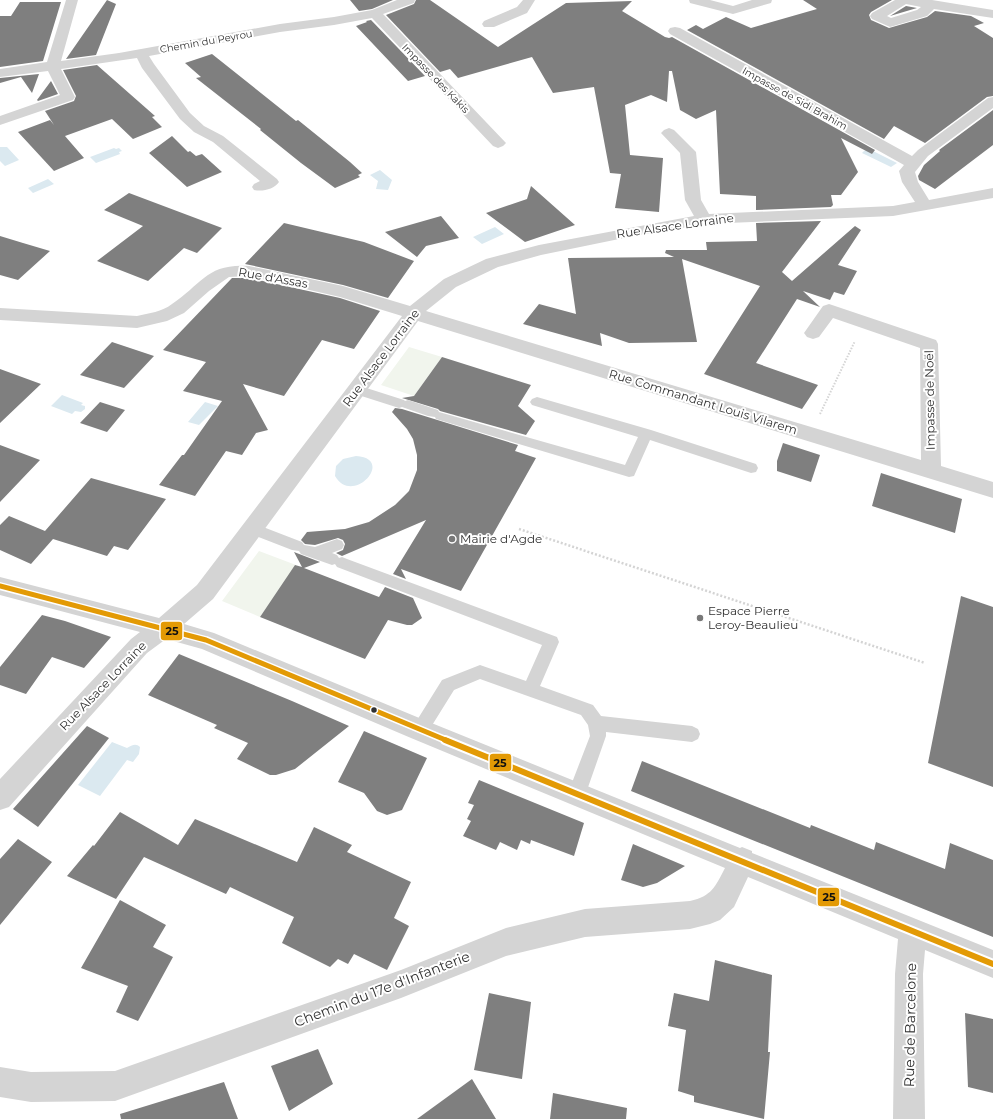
<svg xmlns="http://www.w3.org/2000/svg" width="993" height="1119" viewBox="0 0 993 1119" font-family="Montserrat,sans-serif">
<style>
.green{fill:#f1f5ed}
.water{fill:#dbe9f0}
.building{fill:#7f7f7f}
.lines{fill:none;stroke-linecap:round;stroke-linejoin:round}
.path-far1{stroke:#d4d4d4;stroke-width:2;stroke-dasharray:1.5 1.5;stroke-linecap:butt}
.path{stroke:#d4d4d4;stroke-width:2.5;stroke-dasharray:2 2;stroke-linecap:butt}
.service{fill:#d4d4d4;fill-rule:evenodd}
.minor{fill:#d4d4d4;fill-rule:evenodd}
.bus-1-far1-casing{stroke:#fff;stroke-width:8}
.bus-1-casing{stroke:#fff;stroke-width:10}
.bus-1-far1{stroke:#e39a05;stroke-width:5}
.bus-1{stroke:#e39a05;stroke-width:6}
.poi-dot{fill:#787878;stroke:#fff;stroke-width:1.5}
.bus-dot{fill:#303030;stroke:#fff;stroke-width:1.5}
.labels{text-anchor:middle;stroke-width:4;stroke-linejoin:round;paint-order:stroke}
.far-street-label{font-size:10px;fill:#303030;stroke:#fff}
.street-label{font-size:12px;fill:#303030;stroke:#fff}
.poi-label{font-size:12px;fill:#303030;stroke:#fff;text-anchor:start}
.near-street-label{font-size:14px;fill:#303030;stroke:#fff}
.line-badge{stroke:#fff;stroke-width:1.5}
.pale-badge-label{font-size:11px;text-anchor:middle;font-weight:bold;fill:#111}
</style>
<rect width="100%" height="100%" fill="#fff"/>
<path class="green" d="M409 347 442 357 414 396 381 385Z
M259 551 296 565 260 617 222 601Z"/>
<path class="water" d="M0 147H7L19 160 5 166 0 161Z
M114 148 116 149 119 148 122 151 119 152 120 154 96 163 90 157Z
M869 149 897 163 891 167 862 153 864 151Z
M380 170 392 180 388 190 376 189 378 181 370 175Z
M48 179 54 184 33 193 28 188Z
M495 227 504 234 482 244 473 237Z
M62 395 83 403 81 405 85 406V409L81 412 75 411 72 414 51 406Z
M205 402 218 406 199 425 188 422Z
M356 456C396 458 353 507 335 476L336 466 343 459Z
M112 742 127 748C132 745 136 743 140 747L139 754 133 762 127 760 100 796 78 785Z"/>
<path class="building" d="M107 0 116 4 96 55 66 59Z
M350 0H393L372 9 359 11Z
M416 0H430L498 47 566 3 632 1 622 11 665 37 669 38 672 37 875 150 872 154 841 138 858 172 841 195H831L833 205 831 207 756 210V196L720 194 716 110 696 119 680 110 672 71H669L667 102 651 95 625 105 630 155 663 158 659 212 615 208 621 174 610 173 594 87 553 93 532 57 458 78 450 69 440 72 386 15 414 4Z
M803 0H892L871 12 869 15 871 20 889 28 927 17 935 11 971 16 984 23 974 26 993 38V96L987 97 925 143 894 126 884 139 687 30 696 25 703 29 726 17 751 28 817 9Z
M20 2H61L43 61 0 67V16H11Z
M906 6 917 8 890 16Z
M371 20 425 76 408 81 356 26 367 22 366 21Z
M212 54 296 121 298 120 350 162 362 173 358 175 360 177 335 188 301 163 260 130 261 129 196 78 201 77 185 63Z
M97 65 155 116 152 117 162 127 133 139 112 119 65 136 84 158 54 171 18 132 50 120 54 125 45 111 74 101 76 96 63 70Z
M39 74 32 93 21 77 0 83V78Z
M51 81 58 94 38 101 37 100Z
M993 110V145L935 189 919 180 918 176 924 165 940 151 939 150Z
M172 136 188 152 190 151 196 156 202 154 222 172 187 187 149 153Z
M531 186 575 225 525 242 486 213 527 199Z
M129 193 222 228 197 253 184 248 148 281 97 261 143 226 104 210Z
M441 216 459 238 426 246 417 257 385 232Z
M821 221 782 272 792 281 855 226 861 230 838 265 857 271 844 295 834 292 830 300 803 291 820 307 797 299 756 363 818 385 802 409 704 374 760 286 682 259 697 342 629 343 600 333 602 346 523 324 539 304 576 314 568 258 674 257 665 253 666 250H707L706 242 757 241 756 223Z
M284 223 364 242 414 261 388 298 343 285 245 264Z
M0 236 23 243 50 251 18 280 0 275Z
M232 278H249L340 298 380 311 354 349 322 340 284 396 243 384 268 430 256 433 242 455 226 451 195 496 159 485 182 455H184L222 401 183 391 206 362 163 350Z
M112 342 154 356 124 388 80 375Z
M442 357 531 385 518 406 535 421 526 435 440 411 438 409 402 398 414 396Z
M0 369 41 384 0 423Z
M100 402 125 410 107 432 80 423Z
M395 408 402 409 518 445 515 451 536 458 461 591 401 569 406 579 393 574 426 520 342 556 336 553 343 550 345 544 343 540 338 538 315 545 305 544 301 540 307 532 345 529 369 522 395 505 409 491 417 470V455L413 439 407 429 392 412Z
M783 443 820 455 811 482 777 471V461Z
M0 445 40 460 0 502Z
M881 473 962 499 955 533 872 506Z
M91 478 166 499 128 550 114 546 107 556 53 539 31 564 0 550V525L9 516 45 531Z
M294 552 320 562 304 568 379 597 385 587 413 598 422 618 412 625H407L388 620 365 659 260 617 295 565 302 567Z
M961 596 993 607V787L928 763Z
M42 615 65 621 111 637 84 668 52 657 26 694 0 685V667Z
M179 654 292 701 349 726 295 769 276 775H270L237 759 248 743 214 728 217 725 148 695Z
M87 726 109 738 38 827 13 809Z
M364 731 427 758 402 810 387 815 377 811 364 793 338 782Z
M642 761 810 828 811 825 874 850 876 842 945 869 950 843 993 860V937L631 791Z
M479 780 584 823 574 856 531 840 530 844 521 840 517 850 500 842 496 850 463 836 471 821 467 819 474 805 468 803Z
M120 812 178 845 195 819 297 862 314 827 352 845 347 852 411 882 394 918 409 926 387 970 354 954 348 964 338 959 330 967 282 943 294 917 230 887 226 894 144 857 116 899 67 876 93 845 94 846Z
M18 839 52 862 0 925V859Z
M633 844 685 866 657 883 643 887 621 880Z
M120 900 166 925 153 947 173 957 138 1021 116 1012 128 986 81 968Z
M715 960 772 975 768 1052H770L764 1119 694 1102V1096L678 1091 686 1030 668 1026 674 993 709 1001Z
M489 993 531 1002 522 1079 474 1070Z
M965 1013 993 1019V1093L968 1087Z
M318 1049 333 1084 289 1111 271 1066Z
M472 1079 496 1119H417Z
M224 1082 238 1119H121L120 1114Z
M553 1093 627 1108 626 1119H550Z"/>
<g class="lines">
<path class="path-far1" d="M820 414 855 341"/>
<path class="path" d="M519 529 925 663"/>
<path class="service" d="M357 385 404 400 405 401 408 400 438 410 439 412 625 465 638 437 532 405 530 402 532 399 537 397 651 430 756 464 758 468 756 472 751 473 650 440 634 476 629 477 436 419 435 417 428 416 402 407 399 408 352 393 350 390 352 387Z
M253 523 302 542 304 545 315 547 337 539 342 541 344 545 342 549 332 553 337 555 339 558 342 557 347 559 557 637 559 642 540 686 593 705 601 716 692 726 698 729 700 734 698 739 692 742 606 732V736L586 793 583 799 577 801 571 799 568 793 590 736 588 725 581 715 480 679 454 690 426 735 420 738 414 735 412 730 414 725 442 680 480 665 526 681 542 645 337 567 335 564 332 565 301 554 299 551 292 550 248 533 246 529 248 525Z"/>
<path class="minor" d="M66 0H78L61 61 119 53 280 24 334 17 372 10 397 0H415L414 3 383 14 506 143 503 146 498 148 493 146 372 18 334 25 280 32 149 56 154 64 190 113 204 126 223 136 277 179 279 182C274 189 263 192 254 190L252 187 254 184 260 181 213 142 194 132 180 119 142 68 137 58 61 69 75 97 73 100 0 125V116L60 95 48 71 0 77V69L47 62Z
M523 0H535L527 13 494 27H484L482 24 484 21 517 7Z
M689 0H710L733 6 752 0H772L771 3 733 14 690 3Z
M895 0H932L993 10V18L934 9 927 16 890 27 872 19 870 16 872 13ZM906 4 921 7 917 10 891 18 887 16Z
M675 27 680 28 912 156 918 150 988 98 993 97V108L928 156 915 172 918 182 929 200 993 188V198L893 216 704 224 624 238 541 255 498 267 456 287 426 311 921 460 920 348 833 318 819 337 813 339 807 337 804 333 823 306 829 304 835 306 936 340 938 344 941 466 993 482V498L418 321 213 599 184 624 214 633 429 722 740 848 742 847 752 851V853L993 950V978L925 950 923 974 925 1119H893L895 974 898 939 748 877 734 907 720 920 710 924 690 929 585 937 506 956 401 998 115 1101 31 1102 0 1097V1067L31 1072 115 1071 401 970 506 928 585 909 690 901C712 896 715 887 725 868L411 738 202 649 166 639 147 653 9 807 0 810V779L131 639 140 632 0 595V577L159 618 197 585 402 316 340 297 249 276 229 277 209 291 184 313 167 321 137 328 0 320V308L137 316C149 313 162 312 172 304 202 284 207 263 249 266L343 286 410 306 444 279 486 259 539 245 694 216 685 200 680 153 661 133 664 130 669 128 674 130 696 152 701 200 709 214 893 206 915 202 902 182 899 171 904 165 670 34 668 31 670 28Z"/>
<defs>
<path id="bus-1-far1" d="M0 586 206 640 448 741"/>
<path id="bus-1" d="M445 740 993 964"/>
</defs>
<use href="#bus-1-far1" class="bus-1-far1-casing"/>
<use href="#bus-1" class="bus-1-casing"/>
<use href="#bus-1-far1" class="bus-1-far1"/>
<use href="#bus-1" class="bus-1"/>
</g>
<g class="poi-dot">
<circle cx="452" cy="539" r="4"/>
<circle cx="700" cy="618" r="4"/>
</g>
<circle class="bus-dot" cx="374" cy="710" r="3.5"/>
<g class="labels">
<g class="far-street-label">
<text transform="translate(206 41) rotate(-10)" y="4">Chemin du Peyrou</text>
<text transform="translate(436 78) rotate(46)" y="4">Impasse des Kakis</text>
<text transform="translate(795 98) rotate(29)" y="4">Impasse de Sidi Brahim</text>
</g>
<g class="street-label">
<text transform="translate(675 226) rotate(-8)" y="4">Rue Alsace Lorraine</text>
<text transform="translate(273 278) rotate(10)" y="4">Rue d'Assas</text>
<text transform="translate(381 358) rotate(-53)" y="4">Rue Alsace Lorraine</text>
<text transform="translate(930 400) rotate(-91)" y="4">Impasse de Noël</text>
<text transform="translate(703 402) rotate(17)" y="4">Rue Commandant Louis Vilarem</text>
<text transform="translate(103 686) rotate(-46)" y="4">Rue Alsace Lorraine</text>
</g>
<g class="poi-label">
<text x="460" y="543">Mairie d'Agde</text>
<text x="708" y="615">Espace Pierre<tspan x="708" dy="14">Leroy-Beaulieu</tspan></text>
</g>
<g class="near-street-label">
<text transform="translate(382 989) rotate(-21)" y="5">Chemin du 17e d'Infanterie</text>
<text transform="translate(910 1025) rotate(-89)" y="5">Rue de Barcelone</text>
</g>
</g>
<g class="line-badge">
<rect x="160" y="621" width="23" height="20" rx="4" fill="#e39a05"/>
<rect x="489" y="753" width="23" height="19" rx="4" fill="#e39a05"/>
<rect x="817" y="887" width="23" height="20" rx="4" fill="#e39a05"/>
</g>
<g class="pale-badge-label">
<text x="172" y="635">25</text>
<text x="500" y="767">25</text>
<text x="829" y="901">25</text>
</g>
</svg>
